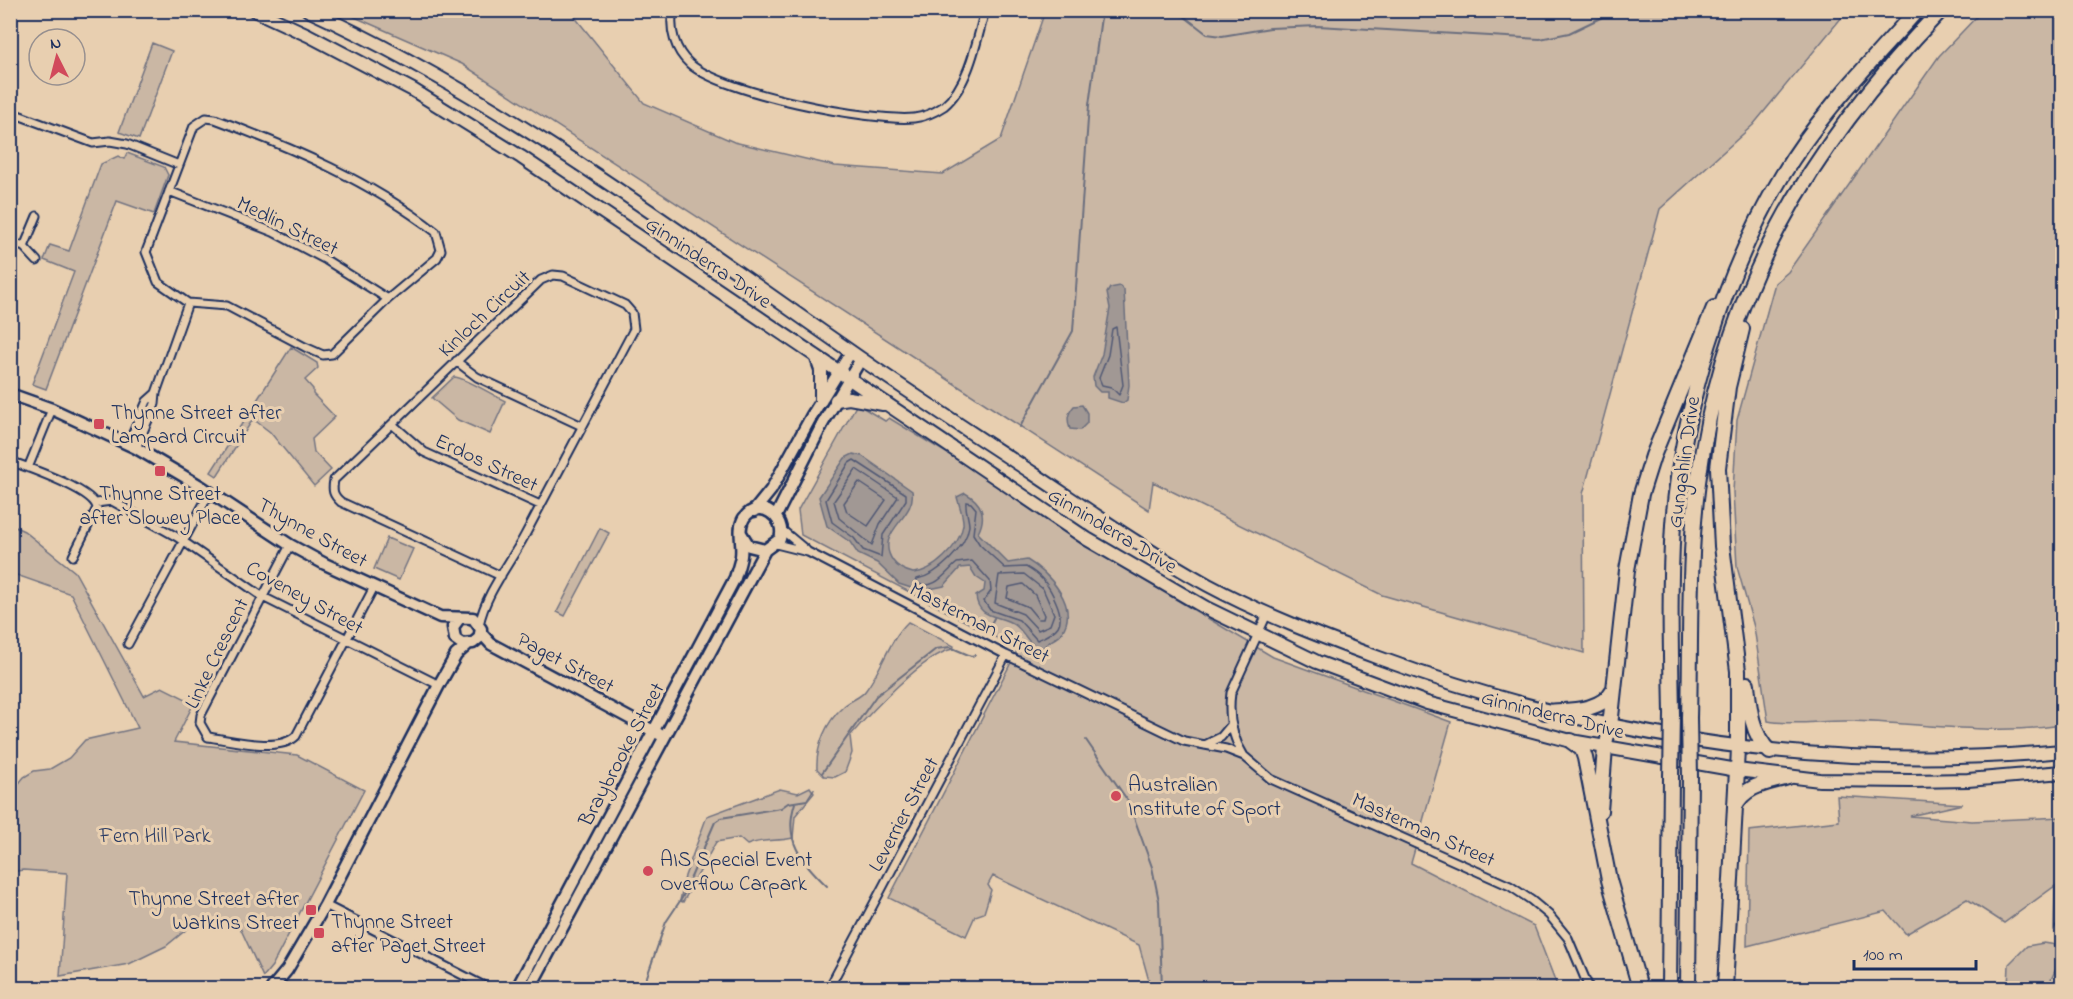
<svg xmlns="http://www.w3.org/2000/svg" width="2073" height="999" viewBox="0 0 2073 999" font-family="'Indie Flower',sans-serif">
<style>
.green{fill:#cab7a4;stroke:#727381;stroke-width:1.5}
.water{fill:#a19894;stroke:#6b6e7e;stroke-width:1.5}
.lines{fill:none;stroke-linecap:round;stroke-linejoin:round}
.shore{stroke:#515974;stroke-width:1.5}
.stream{stroke:#6b6e7e;stroke-width:2}
.street-casing{stroke:#1b2f5e;stroke-width:11}
.secondary-casing{stroke:#1b2f5e;stroke-width:15}
.primary-casing{stroke:#1b2f5e;stroke-width:16}
.highway-casing{stroke:#1b2f5e;stroke-width:18}
.street{stroke:#e8cfb0;stroke-width:7}
.secondary{stroke:#e8cfb0;stroke-width:10}
.primary{stroke:#e8cfb0;stroke-width:12}
.highway{stroke:#e8cfb0;stroke-width:14}
.highway-bridge-casing{stroke:#1b2f5e;stroke-width:18;stroke-linecap:butt}
.highway-bridge{stroke:#e8cfb0;stroke-width:14}
.poi-dot{fill:#d1495b;stroke:#e8cfb0;stroke-width:2}
.labels{text-anchor:middle;stroke-width:6;stroke-linejoin:round;paint-order:stroke}
.street-label{font-size:21px;fill:#1b2f5e;stroke:#e8cfb0}
.poi-label{font-size:21px;fill:#1b2f5e;stroke:#e8cfb0;text-anchor:start}
.park-label{font-size:21px;fill:#2c3d65;stroke:#e8cfb0}
</style>
<rect width="100%" height="100%" fill="#e8cfb0"/>
<filter id="ink" filterUnits="userSpaceOnUse"><feTurbulence type="fractalNoise" baseFrequency=".0167" numOctaves="2"/><feDisplacementMap in="SourceGraphic" scale="12" xChannelSelector="R" yChannelSelector="G"/><feConvolveMatrix kernelMatrix="1 2 1 2 8 2 1 2 1" color-interpolation-filters="sRGB"/></filter>
<g filter="url(#ink)">
<path class="green" d="M341 11H570L644 103 734 142 835 166 943 174 1001 139 1045 11H1847L1753 125 1660 209 1583 494 1584 653 1382 595 1153 482 1149 510 462 64Z
M1982 11H2062V725C1991 736 1922 723 1850 721 1823 720 1795 726 1768 721L1754 627 1737 567 1733 492 1737 420 1775 283 1788 272 1939 56Z
M152 43 172 51 139 139 119 132Z
M127 153 164 167 168 175 154 214 117 201 46 389 32 384 74 272 44 260 50 245 69 251 101 164 118 156 124 159Z
M291 347 317 363 318 368 305 380 313 389V394L335 417 312 439 314 452 331 470 314 486 270 432 253 419 217 476 211 472Z
M454 377C465 377 492 395 505 401L490 434 458 420 432 398Z
M857 404 885 421 889 418 981 474 1078 541 1273 657 1451 722 1411 863 1534 926 1558 988H1151L1139 945 993 876 988 885 991 890 984 913 975 916 966 936 889 898 1018 649 801 535 798 510Z
M11 525 24 531 75 572 144 696 162 687 194 703 174 742 297 755 364 790 272 966 263 977 236 919 197 921 166 946 129 964 60 976 67 873 23 870 11 872V793L24 777 34 771 50 769 69 758 85 740 138 728 71 594 14 574 11 576Z
M600 528 609 533 565 616 557 612Z
M387 538 413 549 399 580 374 569Z
M908 622 954 646 953 649C924 654 870 713 850 736L852 753 845 772 835 777 824 776 817 769C816 746 826 722 843 707 850 700 861 698 866 690 882 669 889 640 908 622Z
M810 787 814 793 795 816 793 838C775 842 765 838 747 845L739 838 716 842 683 902 680 901 685 876 707 816 780 789 798 793Z
M1837 796 1963 804 1910 816 1972 821 2062 817V918L2054 929 2055 886 2004 923 1967 899 1906 934 1886 911 1747 946 1749 831 1839 821Z
M2044 943 2062 946V956L2047 988H2008L2009 964 2027 946Z"/>
<path class="water" d="M1120 286 1124 290 1129 385 1127 400 1123 403 1108 398V392H1100L1094 386 1093 377 1102 354 1110 308 1107 293 1110 288Z
M1082 405 1087 413V423L1080 430 1070 429C1067 420 1067 414 1074 406Z
M853 454 862 456 912 491C917 518 873 532 893 561 898 568 905 571 913 573 933 572 960 546 963 525 964 517 959 505 957 497L965 493C982 502 987 516 978 533L1008 563 1027 560C1048 572 1080 606 1062 632 1056 641 1047 640 1042 650 1029 647 1025 632 1015 625 1000 614 978 620 976 596L984 591 985 583 976 577 970 567 960 568 944 586 920 591 899 584 877 563 858 554 850 542 827 526 819 497 845 458Z"/>
<g class="lines">
<path class="shore" d="M1116 327 1123 385 1119 395 1111 387 1102 385 1099 378 1108 355 1112 329Z
M854 460 906 494V500L883 535 881 557 863 550 854 538 832 522 826 500 849 463Z
M856 469 898 497 880 524 872 545 839 518 834 501Z
M859 482 886 500 868 526 847 512 844 503Z
M966 502 971 503 976 509 973 534 980 545 1005 568 1026 567C1042 576 1049 585 1056 602 1066 625 1058 631 1037 640L1019 620 990 610 984 601 991 591 990 581 972 561 957 563C946 572 934 592 916 583L917 579C938 575 966 548 969 526 969 518 965 510 966 502Z
M999 575 1024 574 1043 589 1054 614 1050 625 1038 630 1023 614 995 603Z
M1023 584 1035 595 1044 615 1043 619H1038L1028 607 1007 598 1009 587Z"/>
<path class="stream" d="M1176 10 1207 34 1222 36 1270 28 1318 26 1540 39 1569 33 1617 10
M1020 427 1073 331 1089 105 1102 10
M987 632 994 618
M1086 740 1128 801 1152 867 1159 901 1162 988
M822 773 876 696 936 649 950 647 971 656 975 655
M795 803C783 840 801 861 827 886
M643 988 666 922 682 898 715 822 721 818 781 808 788 803 807 800 814 789"/>
<defs>
<path id="street" d="M673 10C669 30 675 51 690 64 723 93 870 122 914 118 925 117 935 112 944 106 969 85 977 40 985 10
M10 112 93 143 110 141 127 144 179 165
M206 118 215 119C293 148 370 181 436 232L441 250 437 258 388 299 332 354 323 355 305 347 227 306 188 303 158 282 146 252 194 126Z
M169 191 273 232 326 260 388 299
M10 242 24 247 37 261
M24 247 37 216
M456 361 477 377 582 426
M392 424 424 452 540 505
M128 444 147 401 156 393
M136 448 155 404 156 393 188 303
M10 461C29 468 94 490 97 508L73 556
M28 468 52 409
M96 503 112 501 177 537 263 597 439 685
M782 530 806 550
M776 544 808 552 1006 655 1184 741 1226 749 1244 756 1271 779 1510 886 1531 900 1549 915 1568 938 1589 988
M290 545 201 715 200 723 208 737C231 740 279 753 296 736L374 587
M479 625C486 592 509 565 525 535 561 467 597 398 634 329L632 313 625 305 563 276 553 275 541 280 334 480C332 491 333 495 341 502L501 576
M128 644 210 492
M1205 745 1221 737 1231 725
M1244 756C1232 737 1228 715 1231 693L1268 612
M325 905 488 988
M829 988 1006 655"/>
<path id="secondary" d="M10 394 52 409 136 448 202 487 290 545 325 564 440 617 473 618 481 629 479 638 473 643 462 644 455 639 453 627 459 619
M754 511 771 490 811 417 851 352
M776 516 823 423 861 359
M481 633 491 644 659 734
M272 988 287 970 325 905 439 685 456 655 467 645
M517 988 735 578C737 571 740 563 741 556 743 543 737 529 744 518 759 497 787 517 780 539L765 550 749 546 741 533
M530 988 765 550"/>
<path id="primary" d="M254 10 308 35 413 90 521 157 1087 539 1206 608 1317 662 1427 703 1571 741 1737 770 1820 780 1910 781 1968 780 2062 772
M308 10C502 99 673 228 847 349 908 392 972 433 1034 474 1091 512 1148 552 1208 585 1262 614 1322 637 1379 658 1601 740 1827 773 2062 751
M816 356 821 370V400
M836 400 849 398 883 404
M1605 748 1610 726
M1737 770 1738 747"/>
<path id="highway" d="M1747 684C1749 707 1752 736 1770 752
M1545 712C1567 710 1601 713 1613 690
M1672 715C1671 652 1669 588 1673 525 1681 411 1724 273 1782 176 1819 114 1869 64 1917 10
M1689 718C1691 640 1688 560 1698 482 1723 290 1809 148 1941 10
M1610 726 1627 570 1641 494 1653 456 1714 308
M1571 741 1582 749 1585 758 1609 880 1640 988
M1738 747V671L1722 546 1718 468 1728 387 1742 329
M1735 806C1745 785 1767 783 1788 777
M1600 811 1605 748
M1669 988 1671 777
M1688 988 1690 777
M1725 988 1737 770"/>
</defs>
<use href="#street" class="street-casing"/>
<use href="#secondary" class="secondary-casing"/>
<use href="#primary" class="primary-casing"/>
<use href="#highway" class="highway-casing"/>
<use href="#street" class="street"/>
<use href="#secondary" class="secondary"/>
<use href="#primary" class="primary"/>
<use href="#highway" class="highway"/>
<defs>
<path id="highway-bridge" d="M1689 718 1690 777
M1671 777 1672 715"/>
</defs>
<use href="#highway-bridge" class="highway-bridge-casing"/>
<use href="#highway-bridge" class="highway-bridge"/>
</g>
</g>
<g class="poi-dot">
<rect x="93" y="418" width="12" height="12" rx="3"/>
<rect x="154" y="465" width="12" height="12" rx="3"/>
<circle cx="1116" cy="796" r="6"/>
<circle cx="648" cy="871" r="6"/>
<rect x="305" y="904" width="12" height="12" rx="3"/>
<rect x="313" y="927" width="12" height="12" rx="3"/>
</g>
<g class="labels">
<g class="street-label">
<text transform="translate(288 225) rotate(26)" y="7">Medlin Street</text>
<text transform="translate(709 262) rotate(34)" y="7">Ginninderra Drive</text>
<text transform="translate(484 313) rotate(-43)" y="7">Kinloch Circuit</text>
<text transform="translate(487 462) rotate(25)" y="7">Erdos Street</text>
<text transform="translate(1683 462) rotate(-82)" y="7">Gungahlin Drive</text>
<text transform="translate(1113 530) rotate(31)" y="7">Ginninderra Drive</text>
<text transform="translate(313 532) rotate(29)" y="7">Thynne Street</text>
<text transform="translate(305 597) rotate(29)" y="7">Coveney Street</text>
<text transform="translate(980 622) rotate(27)" y="7">Masterman Street</text>
<text transform="translate(216 653) rotate(-64)" y="7">Linke Crescent</text>
<text transform="translate(566 662) rotate(28)" y="7">Paget Street</text>
<text transform="translate(1553 714) rotate(14)" y="7">Ginninderra Drive</text>
<text transform="translate(621 754) rotate(-62)" y="7">Braybrooke Street</text>
<text transform="translate(903 814) rotate(-62)" y="7">Leverrier Street</text>
<text transform="translate(1424 829) rotate(24)" y="7">Masterman Street</text>
</g>
<g class="poi-label">
<text x="111" y="419">Thynne Street after<tspan x="111" dy="24">Lampard Circuit</tspan></text>
<text x="160" y="500" text-anchor="middle">Thynne Street<tspan x="160" dy="24">after Slowey Place</tspan></text>
<text x="1128" y="791">Australian<tspan x="1128" dy="24">Institute of Sport</tspan></text>
<text x="660" y="866">AIS Special Event<tspan x="660" dy="24">Overflow Carpark</tspan></text>
<text x="299" y="905" text-anchor="end">Thynne Street after<tspan x="299" dy="24">Watkins Street</tspan></text>
<text x="331" y="928">Thynne Street<tspan x="331" dy="24">after Paget Street</tspan></text>
</g>
<g class="park-label">
<text x="155" y="842">Fern Hill Park</text>
</g>
</g>
<rect width="2073" height="999" fill="none" stroke="#e8cfb0" stroke-width="36"/>
<rect x="18" y="18" width="2037" height="963" fill="none" stroke="#1b2f5e" stroke-width="2" filter="url(#ink)"/>
<g transform="translate(57 57) rotate(354)"><circle r="28" fill="#e8cfb0" stroke="#968f8f" stroke-width="1.5"/>
<path d="M0-4.5L10 22L0 15L-10 22Z" fill="#d1495b"/>
<text y="-9" font-size="16" font-weight="bold" text-anchor="middle" fill="#1b2f5e">N</text>
</g>
<path d="M1854 960v9h122v-9" fill="none" stroke="#1b2f5e" stroke-width="3"/>
<text x="1863" y="960" font-size="18" fill="#1b2f5e" stroke="#e8cfb0" stroke-width="4.5" paint-order="stroke">100 m</text>
</svg>
